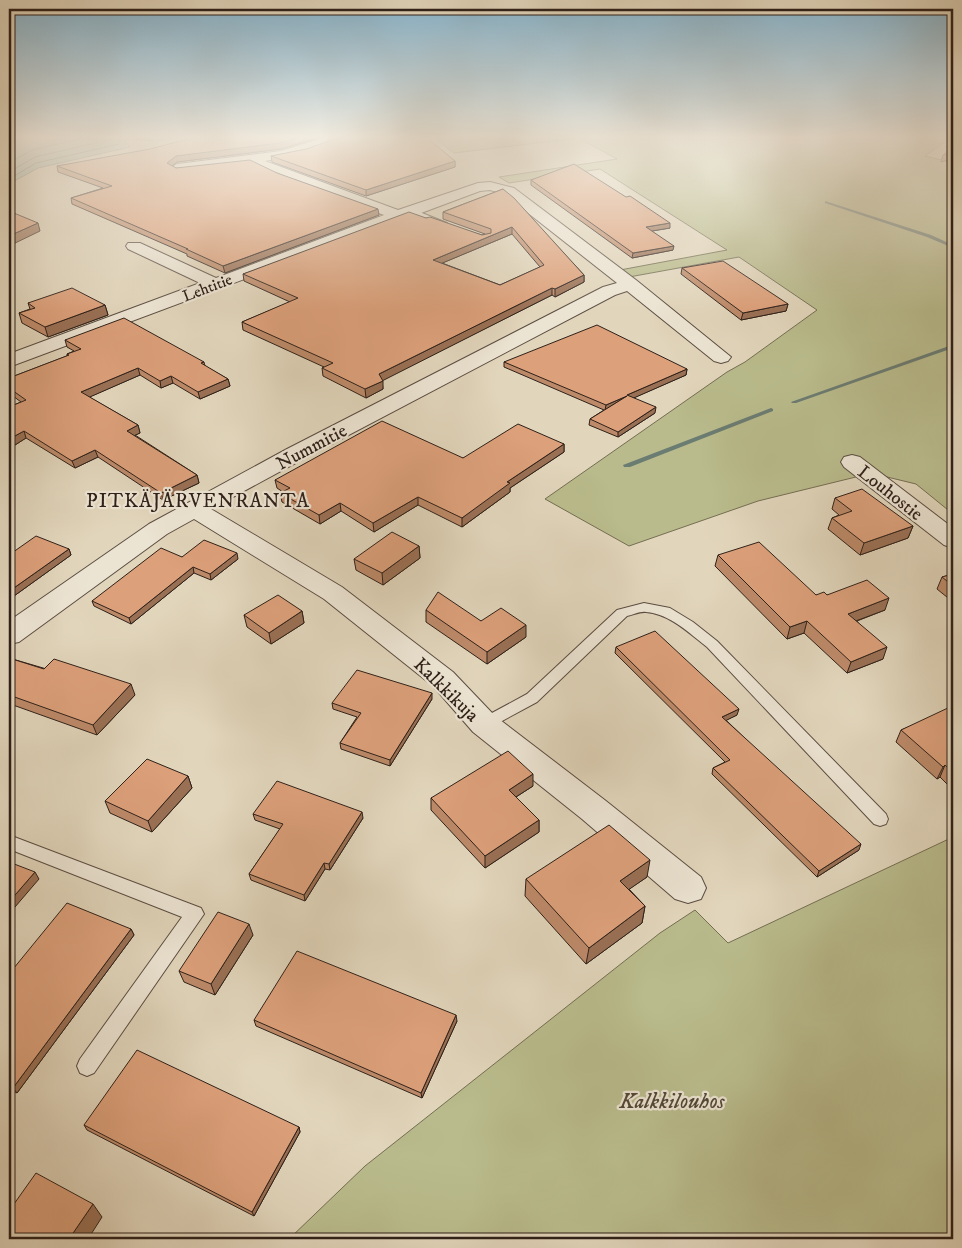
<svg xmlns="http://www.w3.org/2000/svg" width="962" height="1248" viewBox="0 0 962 1248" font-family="'IM FELL DW Pica',serif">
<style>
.green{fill:#b9bb8c;stroke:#746e52}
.water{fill:#94b9ae;stroke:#6b7c72}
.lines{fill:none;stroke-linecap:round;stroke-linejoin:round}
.shore{stroke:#616c64;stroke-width:1}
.stream{fill:#6b7c72;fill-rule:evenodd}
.lane-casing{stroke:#5b4d42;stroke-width:2}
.street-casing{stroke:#5b4d42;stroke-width:2}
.lane{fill:#ece4d3;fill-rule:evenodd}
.street{fill:#ece4d3;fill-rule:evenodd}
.wall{fill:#bd8a69;stroke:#2e2019;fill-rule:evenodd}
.shaded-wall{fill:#9a7055;stroke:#2e2019}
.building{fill:#dca07a;stroke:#2e2019;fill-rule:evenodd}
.labels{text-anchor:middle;stroke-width:4.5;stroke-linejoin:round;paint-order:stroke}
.far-street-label{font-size:16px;fill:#2e2019;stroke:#ece4d3}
.street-label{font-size:19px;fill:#2e2019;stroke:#ece4d3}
.neighbourhood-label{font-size:20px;letter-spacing:1px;fill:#2e2019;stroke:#ece4d3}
.near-park-label{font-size:22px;font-style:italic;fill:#514736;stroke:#ece4d3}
</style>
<rect width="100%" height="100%" fill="#e1d5bb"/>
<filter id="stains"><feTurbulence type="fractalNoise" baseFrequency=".004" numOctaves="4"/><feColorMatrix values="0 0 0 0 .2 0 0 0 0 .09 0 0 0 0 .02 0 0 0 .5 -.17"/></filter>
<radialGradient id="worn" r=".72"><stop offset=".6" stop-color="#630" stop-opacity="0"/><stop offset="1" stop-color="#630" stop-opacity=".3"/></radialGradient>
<path class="green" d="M432 136H839L849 138 854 136H953L925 156 953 163V514L916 484 879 475H864L758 501 629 546 545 499 727 372 745 362 817 310 739 257 629 277 620 270 727 250 600 169 509 183 499 177 617 159 579 138 454 153Z
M953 837V1239H289L365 1166 660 933 695 910 728 943Z"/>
<path class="water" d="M9 136H185L157 141 129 139 125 141 130 147 38 168 9 184Z"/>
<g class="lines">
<path class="shore" d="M9 163 32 150 93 136
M9 172 35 157 113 139 115 136
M9 179 36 163 119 144 123 136"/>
<path class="stream" d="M825 201 931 235 953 245V248L927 237 825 203Z
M953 342V348L796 403H792L791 402 949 346Z
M771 408 773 409V411L630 467H624L623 465Z"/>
<defs>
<path id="lane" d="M406 209H412L447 223 440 225 406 213Z
M644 603 670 608 693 622 717 641 886 814 888 819 886 824 880 826 874 824 707 647C689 633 670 614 646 612 640 611 633 615 627 616L537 702 489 728 484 730 479 728 476 724 479 720 527 694 617 610Z
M9 835 201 908 204 914 94 1073 87 1076 80 1073 77 1066 80 1059 182 917 9 849Z"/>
<path id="street" d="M330 136H347L345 139 306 153 265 161 398 210 478 183 490 182 514 188 636 280 731 357 728 361 721 363 714 361 627 291 615 295 303 459 211 509 342 587 453 672 495 716 606 801 701 877 706 888 701 899 688 903 675 899 582 819 473 732 433 686 324 599 194 519 167 534 19 642 9 644V621L149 524 287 449 603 287 617 283 504 194 490 190 480 191 9 367V354L200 283 128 249 126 246 128 243H140L216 278 384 215 278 177 251 164 177 172 170 168 177 164 281 151Z
M852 455 860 457 953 528V548L944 545 844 467 841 462 844 457Z"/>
</defs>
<use href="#lane" class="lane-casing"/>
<use href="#street" class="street-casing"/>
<use href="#lane" class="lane"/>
<use href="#street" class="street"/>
</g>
<path class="wall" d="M265 136H321V137L281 149 177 162 172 166 176 168 277 173 379 215 225 273 187 256V254L72 204 71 198 103 188 58 172 57 166Z
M888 136H901L896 138Z
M271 156 455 161V167L366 196 272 162Z
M531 180 670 228 652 231 673 250 632 258 531 185Z
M503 189 584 275V282L555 297 552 295 382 380 383 389 366 398 323 376 322 368 324 367 243 330 242 322 290 302 244 281 243 274 426 218 482 235 485 234 443 219V212ZM512 234 540 267 500 285 442 263Z
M682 268 788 304 786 311 741 320 681 274Z
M28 303 105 305 108 315 48 337 22 323 19 313 30 309Z
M65 340 204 362 205 366 228 379 230 386 200 399 173 383 161 388 140 375 89 397 138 425 140 433 135 435 197 475 199 483 163 500 98 457 75 468 26 438 15 445 9 440V407L21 402 9 393V378L67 356V354L74 351 67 347Z
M504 362 687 369 686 375 633 398 655 413 618 437 589 425 590 419 604 410 504 367Z
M564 444V452L510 488V492L462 527 418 505 374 532 341 511 320 524 282 502 280 493 283 492 277 488 275 480 463 458Z
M835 498 913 526 908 538 860 555 828 529 832 518 839 515 832 509Z
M419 546 420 558 383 585 356 570 354 559Z
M69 549 71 555 14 596 9 593V555Z
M718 555 816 595H827L885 610 857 621 883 659 847 673 804 633 787 639 715 566Z
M182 557 238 559 211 580 194 573 131 624 94 606 92 601Z
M953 574V602L937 589 942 577Z
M426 610 481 621 526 637 487 664 426 622Z
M302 611 304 623 271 644 247 627 244 615Z
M616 647 737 715 726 720 859 850 817 877 712 774 713 768 725 762 615 653Z
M9 658 135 695 97 735 13 705 9 709Z
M432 699 390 766 341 749 340 743 357 717 333 709 332 703Z
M953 709V790L940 777 937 779 896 742 901 730Z
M188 776 192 788 152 832 110 813 105 801Z
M533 786 516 797 539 820V832L485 868 431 810V798Z
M253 814 363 818 330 870 325 869 305 901 251 880 249 874 280 829 255 820Z
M647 877 629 889 645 906 642 923 586 964 525 896 526 879Z
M131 929 134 935 17 1093 9 1089V974Z
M253 935 215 995 184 982 179 971Z
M254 1020 457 1021 422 1098 256 1026Z
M84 1125 299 1127 300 1132 254 1216 87 1130Z"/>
<path class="shaded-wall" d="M304 136H321V137L281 149 177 162 168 169 167 163 176 156Z
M953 152V159L941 162 943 155Z
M455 161V167L366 196V190Z
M378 209 379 215 225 273 223 266Z
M38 223 40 231 9 246V236Z
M670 223V228L646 232V227Z
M512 227V234L433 267V260Z
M674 246 673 250 632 258 633 253Z
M584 275V282L555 297V289Z
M552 288V295L380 382 379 374Z
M788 304 786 311 741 320 743 313Z
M105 305 108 315 48 337 45 327Z
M138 368 140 375 83 400 81 392Z
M687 369 686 375 627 401V395Z
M171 376 173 383 161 388 160 381Z
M228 379 230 386 200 399 198 392Z
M383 381V389L366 398 365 389Z
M627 396 605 410 606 405Z
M656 407 655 413 618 437V432Z
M138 425 140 433 129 438 127 431Z
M24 431 26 438 15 445 13 437Z
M564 444V452L510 488V492L462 527V518L507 482Z
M95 450 98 457 75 468 72 461Z
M197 475 199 483 163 500 161 493Z
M418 497V505L374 532 373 523Z
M340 503 341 511 320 524 319 515Z
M913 526 908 538 860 555 864 543Z
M419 546 420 558 383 585 382 573Z
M69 549 71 555 14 596 11 590Z
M237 553 238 559 211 580 210 574Z
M193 567 194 573 131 624 129 618Z
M889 598 885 610 845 625 848 614Z
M302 611 304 623 271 644 269 633Z
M807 621 804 633 787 639 790 627Z
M526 625V637L487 664V652Z
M887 647 883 659 847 673 851 662Z
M131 684 135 695 97 735 93 725Z
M432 693V699L390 766V760Z
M9 696 13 705 9 709Z
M739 709 737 715 721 723 722 717Z
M945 765 940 777 937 779 943 767Z
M533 774V786L508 802 509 790Z
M188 776 192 788 152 832 148 821Z
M362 812 363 818 330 870 329 864Z
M539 820V832L485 868V856Z
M861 844 859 850 817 877 819 871Z
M650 860 647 877 618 897 620 881Z
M324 863 325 869 305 901 304 895Z
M35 872 39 879 9 914V902Z
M645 906 642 923 586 964 589 948Z
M249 924 253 935 215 995 211 984Z
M131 929 134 935 17 1093 13 1088Z
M456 1015 457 1021 422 1098 421 1093Z
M299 1127 300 1132 254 1216 252 1212Z
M93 1204 102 1217 88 1239H69Z"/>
<path class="building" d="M199 136H304L280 143 176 156 167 163 176 168 250 160 277 173 378 209 223 266 186 249H188L71 198 112 186 57 166 150 149Z
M354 136H425L455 161 366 190 271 156 306 149 338 138Z
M953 146V152L943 155Z
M574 164 626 197 630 196 670 223 646 227 674 246 633 253 531 180Z
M503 189 514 198 584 275 555 289 552 288 379 374 383 381 365 389 322 368 333 363 242 322 298 298 243 274 409 212 426 218 430 217 482 235 491 233V229L443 212ZM512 227 544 265 500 285 433 260Z
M9 211 38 223 9 236Z
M723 261 788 304 743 313 682 268Z
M72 288 105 305 45 327 19 313 35 308 28 303Z
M124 318 204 362 201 363 228 379 198 392 171 376 160 381 138 368 81 392 138 425 127 431 197 475 161 493 95 450 72 461 24 431 13 437 9 434V407L26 400 9 388V378L69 355 67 354 81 349 65 340Z
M597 325 687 369 627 395 656 407 618 432 590 419 627 396 606 405 504 362Z
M382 421 463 458 518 424 564 444 507 482 510 483 462 518 418 497 373 523 340 503 319 515 280 493 290 488 275 480Z
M862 489 913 526 864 543 832 518 852 511 835 498Z
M392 532 419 546 382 573 354 559Z
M36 536 69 549 11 590 9 589V555Z
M204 540 237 553 210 574 193 567 129 618 92 601 161 548 182 557Z
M759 542 816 595 824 592 827 595 867 580 889 598 848 614 887 647 851 662 807 621 790 627 718 555Z
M953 574V586L942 577Z
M438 592 481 621 501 608 526 625 487 652 426 610Z
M278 595 302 611 269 633 244 615Z
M655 631 739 709 722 717 861 844 819 871 713 768 730 760 616 647Z
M9 658 44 669 54 659 131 684 93 725 9 695Z
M357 670 432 693 390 760 340 743 361 713 332 703Z
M950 707 953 709V773L945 765 943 767 901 730Z
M508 751 533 774 509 790 539 820 485 856 431 798Z
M147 759 188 776 148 821 105 801Z
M277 781 362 812 329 864 324 863 304 895 249 874 283 824 253 814Z
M609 825 650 860 620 881 645 906 589 948 526 879Z
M9 862 35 872 9 902Z
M67 903 131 929 13 1088 9 1086V974Z
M218 912 249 924 211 984 179 971Z
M297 951 456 1015 421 1093 254 1020Z
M137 1050 299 1127 252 1212 84 1125Z
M36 1173 93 1204 69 1239H9V1211Z"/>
<linearGradient id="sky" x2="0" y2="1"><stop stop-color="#86b6d1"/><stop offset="0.44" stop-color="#f2ece0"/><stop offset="1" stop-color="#f2ece0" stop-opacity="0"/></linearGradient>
<rect width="962" height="311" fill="url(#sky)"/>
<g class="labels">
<g class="far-street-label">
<text transform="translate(207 287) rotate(-21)" y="6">Lehtitie</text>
</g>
<g class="street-label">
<text transform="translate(311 446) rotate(-28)" y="7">Nummitie</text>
<text transform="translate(891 492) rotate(38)" y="7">Louhostie</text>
<text transform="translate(447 689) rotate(44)" y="7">Kalkkikuja</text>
</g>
<g class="neighbourhood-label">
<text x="198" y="507">PITKÄJÄRVENRANTA</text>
</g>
<g class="near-park-label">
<text x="672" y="1108">Kalkkilouhos</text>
</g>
</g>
<rect width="962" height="1248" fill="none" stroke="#e1d5bb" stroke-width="30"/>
<rect x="10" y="10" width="942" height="1228" fill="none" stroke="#2e2019" stroke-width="2.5"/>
<rect x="15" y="15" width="932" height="1218" fill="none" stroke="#2e2019"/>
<rect width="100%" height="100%" filter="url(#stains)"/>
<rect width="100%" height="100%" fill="url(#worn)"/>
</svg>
